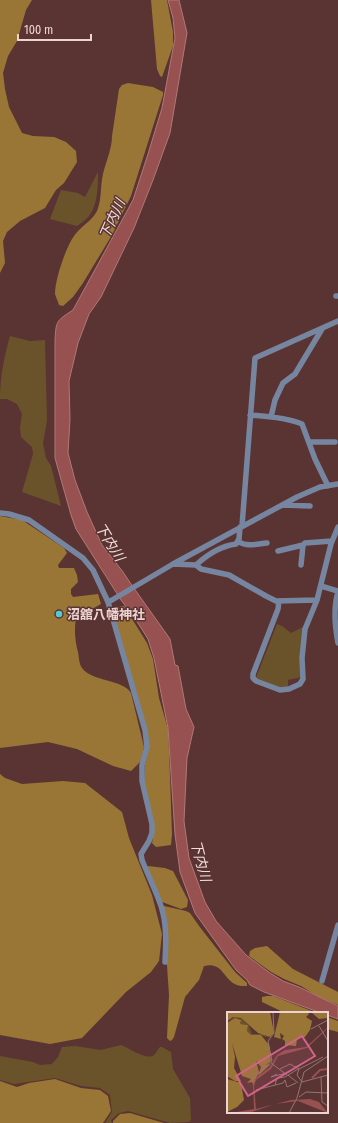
<svg xmlns="http://www.w3.org/2000/svg" width="338" height="1123" viewBox="0 0 338 1123" font-family="'Fira Sans Condensed','Noto Sans JP',sans-serif">
<style>
.green{fill:#6a532b}
.forest{fill:#997635}
.water{fill:#975150;stroke:#b17877}
.lines{fill:none;stroke-linecap:round;stroke-linejoin:round}
.street{stroke:#7786a0;stroke-width:5.5}
.poi-dot{fill:#51ccd4;stroke:#5a3433;stroke-width:1.5}
.labels{text-anchor:middle;stroke-width:3;stroke-linejoin:round;paint-order:stroke}
.poi-label{font-size:13px;font-weight:bold;fill:#edd4d2;stroke:#5a3433;text-anchor:start}
.water-label{font-size:14px;font-style:italic;fill:#f2dcdb;stroke:#5a3433}
.inset-river{fill:none;stroke:#975150;stroke-width:2}
.inset-road{fill:none;stroke:#957473;stroke-width:1}
.view{fill:#d3638b;fill-opacity:0.15;stroke:#d3638b;stroke-width:2}
.inset-edge{fill:none;stroke:#edd4d2;stroke-width:2}
</style>
<rect width="100%" height="100%" fill="#5a3433"/>
<path class="green" d="M98 172C98 185 98 205 89 216 86 220 81 223 77 226L50 219 61 190 78 193 85 197Z
M10 336 30 341 45 340 47 421 43 443 46 458 51 466 61 506 22 492 33 454 32 447 21 437 20 428 22 414 17 404 7 399H0C0 378 4 357 10 336Z
M277 624 282 626 291 633 305 626 302 677 288 680V687L279 688 256 678Z
M121 1045C129 1048 147 1061 154 1055 156 1053 158 1049 160 1047H162L171 1052 173 1069 190 1098 191 1120 189 1122 170 1123 128 1111 119 1113 111 1120 112 1123H105L112 1112 110 1095 100 1088 81 1086 55 1078 14 1084 0 1080V1056L33 1062 40 1065 52 1064 58 1057 62 1047 75 1046 101 1050Z"/>
<path class="forest" d="M0 0H32L26 10 17 41 8 56 3 73 5 89 9 107 22 133 33 136 54 137 66 142 76 151 77 162 64 183 56 190 45 208 20 221 7 232 3 241 5 263 0 273Z
M151 0H167L173 32V46L162 77 160 76 157 69Z
M128 83 153 87 163 92V95L131 196 112 235 83 283 73 297 63 306 59 305C58 301 56 298 55 294 55 279 66 247 74 236 81 226 92 221 97 211 102 199 100 187 103 174 106 161 112 149 112 136L119 89 122 85Z
M0 516 22 520 64 548 67 553 58 565 59 568H74L77 575 78 582 71 589V594L73 597 98 594 101 604 76 618C74 629 75 641 78 652 79 657 79 664 82 668 92 682 123 679 131 693L144 747 141 761 131 771 113 766 77 749 48 742 0 748Z
M121 606H124L147 643 153 659 159 698 168 729 170 776 172 834 171 845 156 847 152 843 153 838 144 781 145 764 149 747 113 616Z
M0 774 5 778 22 784 63 781 85 783 122 812 129 838 152 895 162 934 159 961 151 972 126 992 82 1038 50 1044 0 1035Z
M148 866 165 868 173 871 188 900 187 907 181 909 162 902 147 869Z
M164 906 186 911 190 913 199 926 235 972 247 983V986C222 988 227 960 204 966L199 980 185 997 174 1037 172 1040 170 1041 167 1038 169 995 163 907Z
M267 946 293 969 338 992V1005L317 996 301 986 284 979 271 972 249 956 250 951 255 948Z
M267 996H273L317 1013H285L262 1002V997Z
M327 1017 338 1021V1032L327 1029Z
M55 1079 81 1088 100 1090 108 1096 111 1111 103 1123H0V1081L17 1087 29 1083Z
M130 1113 164 1123H113V1121L120 1114Z"/>
<path class="water" d="M168 0H179L187 33 170 133 153 180 134 228 101 297 89 314 78 343 69 381 70 419 68 453 75 480 87 512 102 545 123 572 131 584 170 639 175 665 178 666 186 709 194 727 187 758 184 821 189 858 205 902 216 921 246 955 270 973 283 981 299 987 338 1006V1019L327 1015V1013H321L264 992 250 985 247 980 236 970 195 913 180 872 175 834 168 728 154 658 148 639 136 620 121 600 76 529 71 515 55 458V341C56 321 56 321 73 310L133 200 148 154 162 108 175 38 173 18Z"/>
<g class="lines">
<path class="street" d="M336 296H338
M250 415C265 416 288 418 302 424L315 459 328 486
M271 417 275 400 283 383 295 374 322 329
M309 442H335
M283 505 310 506
M0 513 9 514 29 520 83 558 93 570 108 602 145 730 147 747 142 765V781L152 824V833L149 841 141 854 142 860C148 875 156 891 161 906 167 925 166 943 165 962
M242 526 255 358 338 321
M239 542C247 547 257 544 267 543
M278 551 303 545
M173 564 196 565 201 569 229 575 266 596 276 601 317 600
M196 565C208 554 220 546 236 544L239 539 240 527
M301 565 303 545 305 543 332 541
M321 586 338 591
M338 592C333 608 335 627 338 643
M279 601 278 609 253 674V678L256 681 280 690 289 689 300 684 303 679 302 658 305 629 317 600 331 544 338 527
M108 602 112 600 173 564 297 497 320 487 338 484
M322 981 338 925"/>
</g>
<circle class="poi-dot" cx="59" cy="614" r="4"/>
<g class="labels">
<g class="poi-label">
<text x="67" y="619">沼舘八幡神社</text>
</g>
<g class="water-label">
<text transform="translate(112 219) rotate(-66)" y="5">下内川</text>
<text transform="translate(110 542) rotate(58)" y="5">下内川</text>
<text transform="translate(201 861) rotate(75)" y="5">下内川</text>
</g>
</g>
<g transform="translate(227 1012)">
<rect width="101" height="101" fill="#5a3433"/>
<path d="M7 5 15 7 22 14 25 22H36L42 26 33 23H24L20 19 21 13 12 12 13 7 8 6 0 10Z" fill="#6a532b"/>
<path d="M0 0H43L47 21 43 25 31 21 14 6 6 5 0 9ZM53 0H80L82 2 79 5 85 9 83 18 78 25 70 27 69 34 58 33V29L55 27 57 24 53 21 54 27 47 25ZM84 0H101V6L92 7ZM8 6 14 8 13 12 21 13 20 19 24 23H34L42 33 44 49 39 53 44 52 31 64 34 55 29 49 32 60 26 73 25 70 20 71 24 67 15 64 5 31 8 45 7 56 14 69H8L0 64V11ZM0 67 14 71 17 88 10 95 0 100Z" fill="#997635"/>
<path d="M101 15 97 20 80 36 51 44 44 57 29 68 27 74 29 97 64 88 83 87 92 90 101 101 71 89 48 92 22 101H4L27 97 26 72 30 65 43 55 50 43 58 38 79 35Z" fill="#975150"/>
<path class="inset-river" d="M85 66 93 58 101 57"/>
<path class="inset-road" d="M92 14 101 29M84 17 101 8M44 51 60 63M53 57 63 52 72 57M50 62 44 65 59 61M61 63 71 71M94 65 95 90 101 94M24 68 45 49 41 29 47 21 46 0M75 70 70 63 72 57 96 45M75 70 101 63M48 73 50 66 58 65 71 57M29 78 56 71 58 68 60 75 69 71M72 85 79 80 101 81M62 101 70 86 77 60 101 44"/>
<path class="view" d="M75 24 88 44 21 84 9 64Z"/>
<rect width="101" height="101" class="inset-edge"/>
</g>
<path d="M18 34v6h73v-6" fill="none" stroke="#edd4d2" stroke-width="2"/>
<text x="24" y="34" font-size="12" fill="#edd4d2" stroke="#5a3433" stroke-width="3" paint-order="stroke">100 m</text>
</svg>
